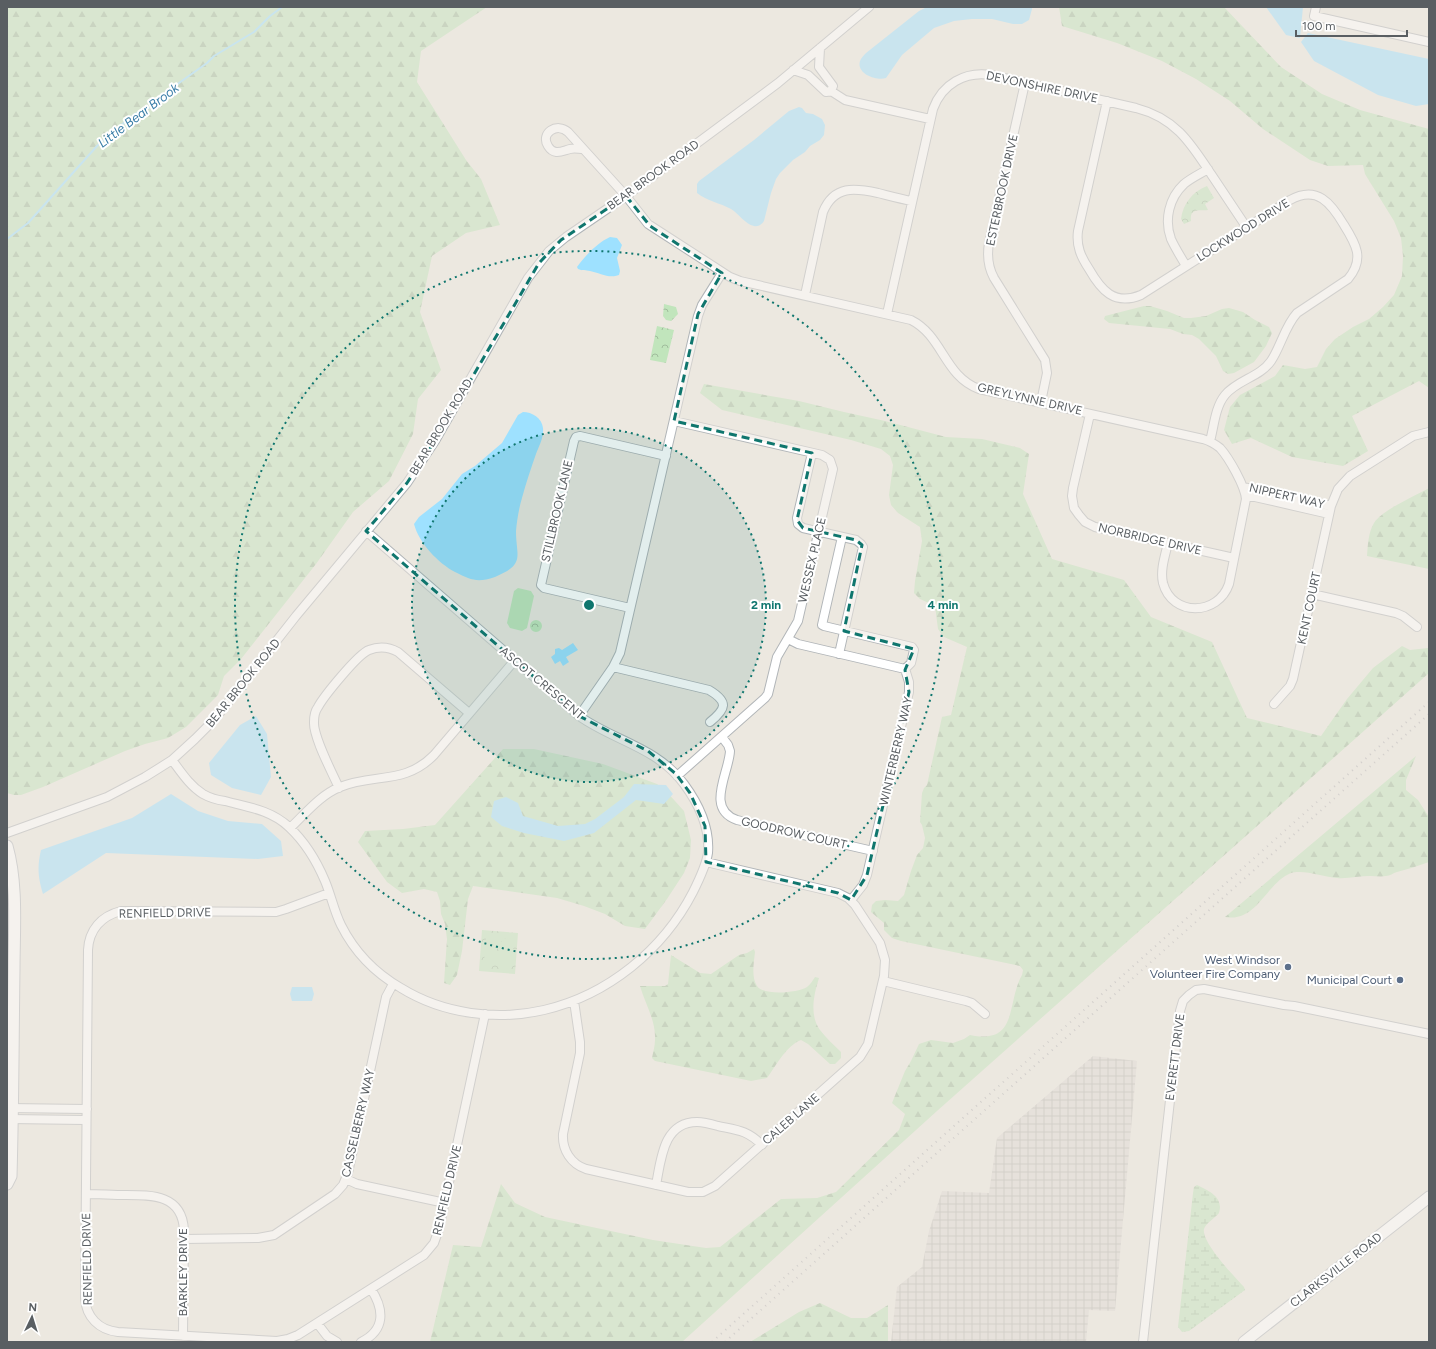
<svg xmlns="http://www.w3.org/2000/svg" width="1436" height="1349" viewBox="0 0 1436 1349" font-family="Figtree,sans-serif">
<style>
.industrial{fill:url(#industrial-grid)}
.forest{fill:url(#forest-firs)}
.wetland{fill:url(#wetland-marsh)}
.park{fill:url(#park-crowns)}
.pitch{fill:#c1e5bc}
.water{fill:#9ee1ff}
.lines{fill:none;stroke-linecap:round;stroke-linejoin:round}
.stream{stroke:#9ee1ff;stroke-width:2}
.street-casing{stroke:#b1b5b8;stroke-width:10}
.secondary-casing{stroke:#b2b7bc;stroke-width:13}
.street{stroke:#fff;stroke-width:8}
.secondary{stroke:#fff;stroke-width:11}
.rail{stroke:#b0b1b2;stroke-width:2;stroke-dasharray:1 5;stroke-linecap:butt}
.marked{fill:none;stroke:#0f766e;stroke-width:3;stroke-dasharray:8 5;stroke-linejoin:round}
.ring{fill:none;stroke:#0f766e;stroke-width:2;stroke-dasharray:2 4}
.service-dot{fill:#5c6f8a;stroke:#fff;stroke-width:1.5}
.labels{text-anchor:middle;stroke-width:4;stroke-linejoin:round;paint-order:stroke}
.street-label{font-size:12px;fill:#595e62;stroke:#fff}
.service-label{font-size:12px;fill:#4e5e75;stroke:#fff;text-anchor:end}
.water-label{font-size:13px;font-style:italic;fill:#397da7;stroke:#fff}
.centre{fill:#0f766e;stroke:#fff;stroke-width:2}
.ring-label{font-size:12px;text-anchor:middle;font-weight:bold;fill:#0f766e;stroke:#fff;stroke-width:4;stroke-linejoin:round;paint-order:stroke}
</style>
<defs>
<pattern id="industrial-grid" width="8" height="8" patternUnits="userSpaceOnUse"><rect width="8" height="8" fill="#dddad5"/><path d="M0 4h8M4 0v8" fill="none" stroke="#b6b4b0"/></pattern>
<pattern id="forest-firs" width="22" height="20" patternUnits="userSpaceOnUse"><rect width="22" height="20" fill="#c1e5bc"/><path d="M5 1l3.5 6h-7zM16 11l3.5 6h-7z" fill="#a0bd9c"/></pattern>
<pattern id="wetland-marsh" width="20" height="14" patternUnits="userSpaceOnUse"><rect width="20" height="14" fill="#c1e5bc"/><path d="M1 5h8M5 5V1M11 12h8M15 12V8" fill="none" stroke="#a0bd9c"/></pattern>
<pattern id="park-crowns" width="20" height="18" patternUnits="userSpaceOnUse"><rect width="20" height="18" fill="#c1e5bc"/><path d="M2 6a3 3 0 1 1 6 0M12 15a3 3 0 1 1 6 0" fill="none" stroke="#a0bd9c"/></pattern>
</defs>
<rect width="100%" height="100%" fill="#ece8e0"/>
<path class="industrial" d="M1093 1056 1137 1061 1115 1311 1089 1310 1086 1342H891L897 1287 922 1267 929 1231 942 1191 989 1193 997 1138Z"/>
<path class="forest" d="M7 7H487L421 51 417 82 466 160 481 179 500 225 466 233 432 256 420 312 441 370 418 399 413 434 389 481 353 512 316 564 241 659 224 676 218 695 186 727 168 738 145 744 125 751 43 787 21 795H14L7 793Z
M1059 7H1224L1281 67 1322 94 1360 110 1429 129V388L1419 381 1352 416 1368 451 1343 466 1292 457 1251 438 1232 444 1224 430 1230 407 1240 395 1275 376 1283 365 1305 369 1317 367 1326 349 1335 339 1353 327 1369 319 1383 307 1394 295 1402 276 1403 256 1401 238 1394 221 1365 174 1363 165 1328 166 1310 160 1263 129 1230 101 1196 79 1162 61 1117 43 1062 26Z
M1144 306H1150L1167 311 1184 318H1191L1206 316 1222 309 1229 308 1243 312 1255 320 1269 327 1272 333 1266 346 1254 362 1234 373 1228 374 1223 371 1216 356 1199 339 1192 335 1183 334 1170 329 1109 323 1104 319 1105 316Z
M704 384 799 401 844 412 885 421 946 437 982 439 1020 448 1029 454 1023 494 1052 559 1124 580 1151 617 1212 642 1247 718 1321 736 1347 699 1373 668 1402 646 1410 650 1428 648 1429 647V673L937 1111 682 1342H430L453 1245 481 1247 501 1184 515 1203 545 1217 653 1240 706 1248 720 1247 781 1199 817 1198 836 1192 899 1130 905 1114 892 1103 905 1071 911 1061 919 1044 931 1040 953 1043 964 1039 970 1035C1019 1045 1006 1003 1022 975L1023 970 1020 966 901 941 892 938 884 930V923L871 912 872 905 876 901 885 900 898 901 904 895 911 871 917 855 923 848 925 838 922 825 920 822 922 793 924 788 927 785 942 717 951 715 967 647 944 637 938 629 935 606 920 599 914 593 915 581 922 541 920 527 898 513 891 505 889 495 893 465 890 456 881 449 851 440 722 410 700 393Z
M1429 488V569L1367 556C1368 545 1368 533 1374 523 1382 510 1415 496 1429 488Z
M503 749H534L603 764 657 784 666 791 684 811 691 840 690 858 684 873 667 899 645 929 625 926 605 914 584 906 557 898 473 886 468 899 462 951 457 975 450 985 444 983 447 939 445 924 441 914 440 901 437 892 424 889 402 893 387 882 358 842 365 831 403 829 435 825Z
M1416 756 1406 780V790L1418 800 1429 817V862C1418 866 1408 869 1397 872 1393 873 1390 876 1386 876 1381 877 1375 876 1370 876 1360 876 1347 879 1337 878 1324 877 1303 869 1291 873 1266 883 1257 923 1225 917Z
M754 949 755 952C754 962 751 977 757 986 764 996 797 993 807 987 810 985 813 980 815 977L819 978C814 994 809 1015 820 1030 826 1038 834 1045 841 1052V1058L835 1064H830L808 1044 801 1040C786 1046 776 1066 767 1078L751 1081 655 1061 652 1058C653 1052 655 1046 655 1040 656 1020 645 1004 640 986H665L668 984 671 955 700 973 711 974 739 955 747 953Z
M820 1303 851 1318H867L888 1305V1342H750L799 1312Z"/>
<path class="wetland" d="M1197 1185C1209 1191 1224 1197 1219 1213 1215 1218 1206 1223 1204 1229 1201 1242 1235 1277 1244 1287L1245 1290 1189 1331 1182 1332 1178 1327 1193 1193 1194 1187Z"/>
<path class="park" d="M1207 186 1214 198 1205 204 1208 210C1201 211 1189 207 1191 221L1184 224 1181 219C1183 204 1192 192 1207 186Z
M664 304 676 307 678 314 671 321 666 320 663 316Z
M657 326 674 330 666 363 650 360Z
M530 626a6 6 0 1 1 12 0a6 6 0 1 1-12 0Z
M482 930 518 933 515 974 479 971Z"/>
<path class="pitch" d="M518 588 531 591 534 596 527 628 522 631 510 628 507 623 514 591Z
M486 937 498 938 496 964 484 963Z
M502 938 514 939 512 965 500 964Z"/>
<path class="water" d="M927 7H1032V9L1029 20 1022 24H1013L992 19H972L954 21 934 28 902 55 886 78C877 81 856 74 860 61 861 58 864 55 866 53L919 11Z
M1266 7H1303L1300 38 1286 35Z
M1308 33 1429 59V104L1416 106 1378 95 1314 61 1301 42Z
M799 107 802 108 806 113 813 114 822 119 825 125 824 135 820 140 810 146 805 152 793 160 780 173 776 179 771 193 764 221C762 224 759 227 754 226 745 224 739 214 731 209 720 203 707 201 697 193V184L699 181 754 140 789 111Z
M610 237 617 238 622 245 617 258 620 271 619 275C609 279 600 273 590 271 586 270 582 271 578 269L577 267C585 256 597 243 610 237Z
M523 412C532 412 542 418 543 428 544 437 539 446 536 454 531 468 526 483 522 498 519 508 517 520 516 531 516 557 526 564 495 577 477 583 471 580 455 572 438 563 419 543 414 524L419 517 442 499 462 474 475 466 502 443 518 415Z
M573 643 578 650 566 657 569 662 563 666 560 661 555 664 551 657 555 654V649L559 648 562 650Z
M256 716 267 734 271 777 261 795 232 788 211 775 209 763 240 725Z
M634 784 666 785 673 794 664 804 636 800 594 833 564 841 524 833 502 826 491 817 494 801 506 797 518 803 523 816 558 826 585 824 595 819 624 797Z
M171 794 198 811 228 821 262 824 281 841 283 856 258 859 106 853 43 894C38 877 37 867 41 850L132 818Z
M292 987H312L314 994 312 1001H292L290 994Z"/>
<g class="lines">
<path class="stream" d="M7 239 28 223 97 146 115 130 135 114 149 108 172 88 207 63 214 56 254 32 270 16 282 7"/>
<defs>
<path id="street" d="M1316 7 1314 16 1429 42
M820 48 819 67 833 86 831 91
M793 70 808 75 826 92 831 91 845 100 930 119
M1025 83 989 243C987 255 988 267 994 278L1045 360 1047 373 1041 402
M1107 101 1078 231C1076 246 1081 257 1089 269 1101 290 1114 306 1141 295L1290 200C1317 185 1331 203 1344 225 1356 244 1365 259 1348 279L1297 313C1285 326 1281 346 1271 361 1260 377 1237 380 1225 395 1215 407 1214 427 1210 441
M583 149C579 149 574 148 570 149 562 151 554 156 548 146 540 133 557 122 568 132L626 196 648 224 730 277 740 281 911 320C943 336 944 376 979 389L1203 439C1210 441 1215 444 1220 448 1229 458 1245 486 1246 499L1229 584C1218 616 1172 617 1163 583 1160 570 1165 556 1168 543
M1186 266C1181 257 1175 248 1171 239 1164 220 1169 198 1184 184 1191 178 1200 174 1208 169
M805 295 823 212C834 185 855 188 878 193 890 196 901 199 912 201
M887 314 933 109C942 84 965 71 991 75L1136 108C1175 118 1190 142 1211 174 1223 192 1235 210 1247 228
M1090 414 1073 488 1072 496 1074 508 1079 515 1085 522 1095 527 1234 558
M674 421 822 455 830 460 833 469 798 621 777 657 768 694 765 698 677 776
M812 453 797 518 798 524 803 528 856 540 861 544 863 547 839 654
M1243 487 1331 506
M1246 495 1329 514
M842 537 822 625 824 626 912 647 914 650 911 663 905 669
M1312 594 1396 613 1403 616 1417 627
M630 608 544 588 541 585 574 441 576 437 580 436 666 456
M788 639 798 644 905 669 909 682V692L867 875 863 885 851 900
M613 667 709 690C729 702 726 709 710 722
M1274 704 1290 686 1293 679 1331 506 1338 489 1350 476 1413 436 1429 432
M579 716 613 667 620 653 698 316 702 305 722 273
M722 737 728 745 730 751C729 773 705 809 737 820L873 851
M172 760C181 772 190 786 203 794 210 798 217 800 225 801 248 807 271 810 289 827 304 841 317 862 325 881 331 895 334 911 341 925 354 951 375 973 401 988 443 1014 497 1021 544 1010 608 995 663 950 693 892 699 880 706 866 708 853 710 828 698 803 684 784 657 747 614 741 579 716L366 531
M339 788C332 772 313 737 314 722 314 717 315 711 318 707 324 696 358 654 369 650 379 646 389 647 398 652L469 713
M290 828C305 814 320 795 340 787 374 773 405 785 434 755L515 660
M7 833 107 797 145 777 172 760 195 739 215 719 296 616 407 483 435 441 528 278 549 251 566 237 626 196 778 83 869 7
M329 893 286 909 276 912 121 911C101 916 89 930 88 950L85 1298C86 1317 99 1330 118 1332L277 1341 288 1339 298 1335 424 1255 434 1243 439 1229 485 1014
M883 981 966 1001 972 1003 985 1014
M574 1001 580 1042V1053L563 1134C562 1150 571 1164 586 1169L688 1192H703L715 1186 860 1057 868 1044 884 976 885 960 880 943 855 905 848 898 838 893 706 862
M7 1108 87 1109
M8 1119 86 1120
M346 1179 357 1184 445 1203
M656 1185C661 1160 663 1122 697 1122 704 1122 711 1124 718 1126 737 1130 747 1130 762 1145
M86 1194C99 1194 113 1195 126 1195 153 1195 182 1195 184 1230L183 1336
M184 1239 258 1238 274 1235 335 1194 343 1185 348 1173 386 997 393 984
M317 1323 327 1336 337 1342
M361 1342C386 1330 384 1309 371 1289
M1143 1342 1180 1011 1183 1001 1189 995 1196 990 1204 989 1284 1005 1294 1006 1429 1034"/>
<path id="secondary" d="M7 846C18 885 14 930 14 970 13 1039 13 1108 11 1176L7 1184
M1244 1342 1429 1197"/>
</defs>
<use href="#street" class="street-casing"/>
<use href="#secondary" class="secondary-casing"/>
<use href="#street" class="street"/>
<use href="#secondary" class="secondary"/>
<path class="rail" d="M712 1342 1429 702
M725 1342 1429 714"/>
</g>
<path d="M0 0H1436V1349H0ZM626 196 650 226 722 273 698 314 674 421 812 453 797 520 803 528 856 540 862 545 844 631 914 649 905 670 909 692 867 875 851 900 838 893 706 862 705 826 690 793 676 774 648 751 579 716 366 531 407 483 435 441 539 263 561 240Z" fill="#ece8e0" fill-opacity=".55" fill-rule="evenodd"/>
<path class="marked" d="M626 196 650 226 722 273 698 314 674 421 812 453 797 520 803 528 856 540 862 545 844 631 914 649 905 670 909 692 867 875 851 900 838 893 706 862 705 826 690 793 676 774 648 751 579 716 366 531 407 483 435 441 539 263 561 240Z"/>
<circle cx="589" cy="605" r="177" fill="#0f766e" fill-opacity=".12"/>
<g class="ring">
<circle cx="589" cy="605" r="177"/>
<circle cx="589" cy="605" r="354"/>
</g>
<g class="service-dot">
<circle cx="1288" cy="967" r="4"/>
<circle cx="1400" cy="980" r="4"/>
</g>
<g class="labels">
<g class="street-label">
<text transform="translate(1042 87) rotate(12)" y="4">DEVONSHIRE DRIVE</text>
<text transform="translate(653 175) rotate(-36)" y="4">BEAR BROOK ROAD</text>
<text transform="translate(1002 190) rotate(-78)" y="4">ESTERBROOK DRIVE</text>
<text transform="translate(1243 230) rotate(-32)" y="4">LOCKWOOD DRIVE</text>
<text transform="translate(1030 399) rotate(13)" y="4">GREYLYNNE DRIVE</text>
<text transform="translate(441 427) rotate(-59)" y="4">BEAR BROOK ROAD</text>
<text transform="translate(1287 496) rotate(13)" y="4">NIPPERT WAY</text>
<text transform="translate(557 511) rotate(-77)" y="4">STILLBROOK LANE</text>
<text transform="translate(1150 539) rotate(13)" y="4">NORBRIDGE DRIVE</text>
<text transform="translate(812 560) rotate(-77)" y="4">WESSEX PLACE</text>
<text transform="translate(1309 608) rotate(-78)" y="4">KENT COURT</text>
<text transform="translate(243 683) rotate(-51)" y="4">BEAR BROOK ROAD</text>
<text transform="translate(542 683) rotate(40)" y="4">ASCOT CRESCENT</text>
<text transform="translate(896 751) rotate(-77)" y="4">WINTERBERRY WAY</text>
<text transform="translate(794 833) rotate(13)" y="4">GOODROW COURT</text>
<text transform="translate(165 913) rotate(-1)" y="4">RENFIELD DRIVE</text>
<text transform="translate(1175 1057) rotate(-83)" y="4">EVERETT DRIVE</text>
<text transform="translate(791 1119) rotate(-41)" y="4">CALEB LANE</text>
<text transform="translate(358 1123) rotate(-77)" y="4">CASSELBERRY WAY</text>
<text transform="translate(447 1190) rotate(-77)" y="4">RENFIELD DRIVE</text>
<text transform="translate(87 1259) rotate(-91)" y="4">RENFIELD DRIVE</text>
<text transform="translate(1336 1270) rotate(-38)" y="4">CLARKSVILLE ROAD</text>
<text transform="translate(183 1272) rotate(-90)" y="4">BARKLEY DRIVE</text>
</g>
<g class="service-label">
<text x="1280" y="964">West Windsor<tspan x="1280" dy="14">Volunteer Fire Company</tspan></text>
<text x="1392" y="984">Municipal Court</text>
</g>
<g class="water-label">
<text transform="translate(138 115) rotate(-37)" y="5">Little Bear Brook</text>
</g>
</g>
<circle cx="589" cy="605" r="6" class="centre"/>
<g class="ring-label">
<text x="766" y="609">2 min</text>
<text x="943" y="609">4 min</text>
</g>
<rect width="1436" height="1349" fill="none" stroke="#595e62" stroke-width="16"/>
<g transform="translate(32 1317) rotate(4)" stroke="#ffffff" stroke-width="3" paint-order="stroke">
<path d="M0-3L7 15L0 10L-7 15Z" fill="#595e62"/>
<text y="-6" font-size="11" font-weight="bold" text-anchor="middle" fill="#595e62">N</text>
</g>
<path d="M1296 30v6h111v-6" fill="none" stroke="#595e62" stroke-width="2"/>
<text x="1302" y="30" font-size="12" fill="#595e62" stroke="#ffffff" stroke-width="3" paint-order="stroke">100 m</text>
</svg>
